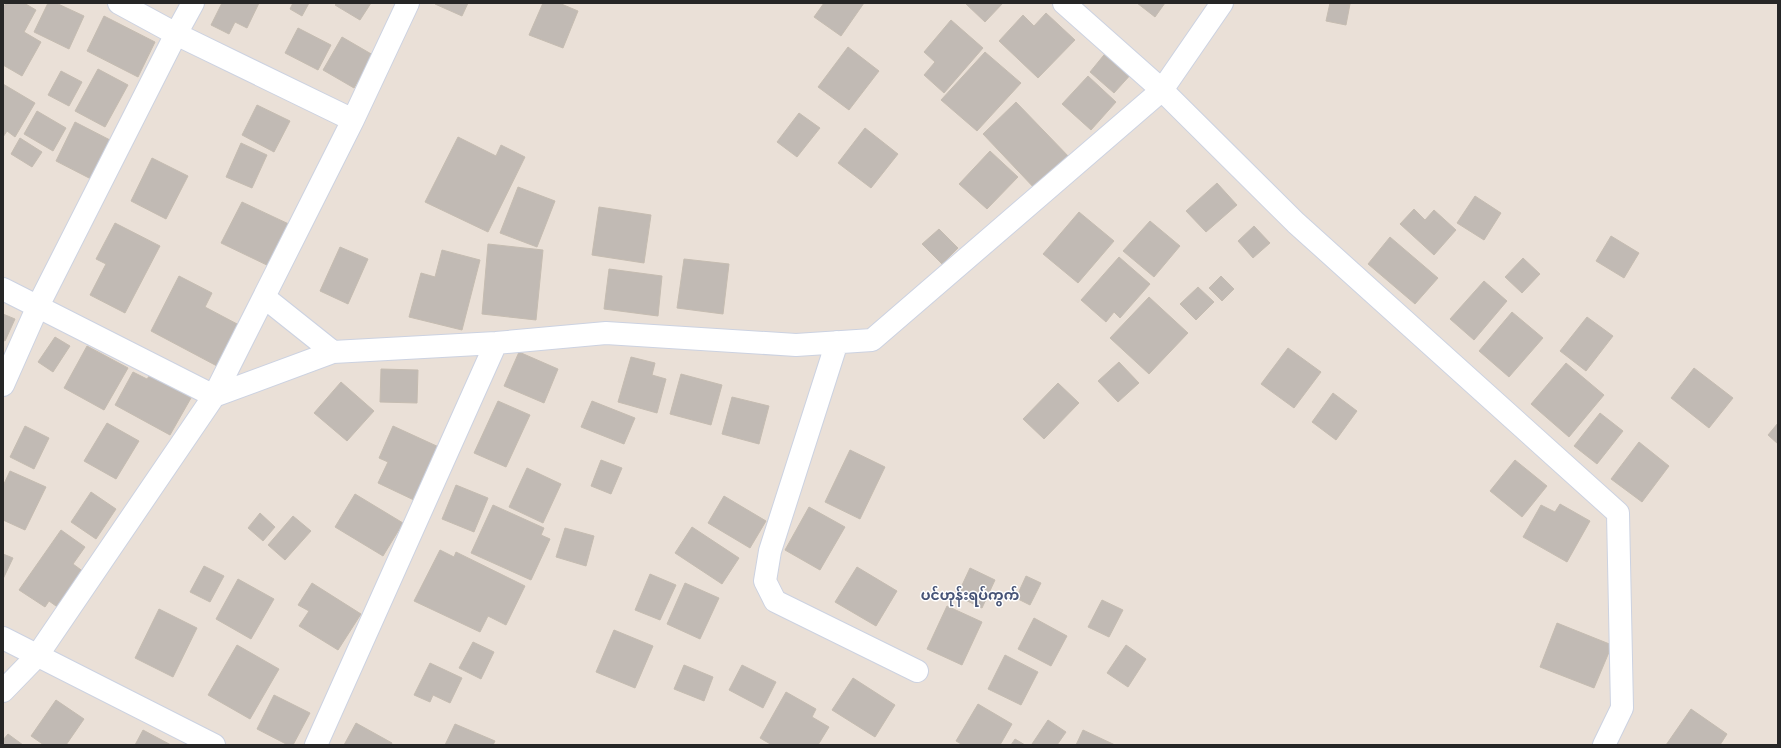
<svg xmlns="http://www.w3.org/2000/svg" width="1781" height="748" viewBox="0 0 1781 748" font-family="'Sofia Sans Condensed','Noto Sans Myanmar',sans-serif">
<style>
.building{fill:#c1bab4;stroke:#c5bcb1}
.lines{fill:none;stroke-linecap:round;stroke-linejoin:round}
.minor-casing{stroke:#ccd2e1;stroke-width:24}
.tertiary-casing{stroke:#ccd2e1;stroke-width:24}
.minor{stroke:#fff;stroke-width:22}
.tertiary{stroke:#fff;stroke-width:22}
.labels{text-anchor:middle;stroke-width:3;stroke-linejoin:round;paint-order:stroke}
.quarter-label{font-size:14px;font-weight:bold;fill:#475477;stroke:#fff}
</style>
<rect width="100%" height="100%" fill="#eae0d7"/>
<path class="building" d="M6 3H24L36 10 24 32 41 42 22 76 3 65V8Z
M48 3H56L84 16 69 49 34 32Z
M222 3H259L247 28 235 22 229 34 211 25Z
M293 3H309L302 16 290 9Z
M337 3H371L360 20 335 5Z
M436 3H468L462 16 435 4Z
M543 3H559L578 11 563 48 529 35Z
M824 3H864L841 36 814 17Z
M965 3H1003L985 22Z
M1137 3H1165L1155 17Z
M1330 3 1350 4 1346 25 1326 21Z
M1046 13 1075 40 1038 78 999 41 1023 15 1034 26Z
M104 16 155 42 138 77 87 51Z
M951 20 983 48 944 93 924 75 935 62 924 52Z
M298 28 331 45 318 70 285 53Z
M342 37 373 55 354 88 323 70Z
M848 47 879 71 849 110 818 87Z
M1108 50 1133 72 1114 93 1090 72Z
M985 52 1021 83 977 131 941 100Z
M98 69 128 85 105 127 75 111Z
M61 71 82 82 69 106 48 95Z
M1088 76 1116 102 1091 130 1062 104Z
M3 84 35 103 15 137 7 131 3 137Z
M1016 102 1071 159 1037 191 983 134Z
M257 105 290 121 274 152 242 135Z
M37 111 66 128 53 151 24 134Z
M799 113 820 128 797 157 777 142Z
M75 122 110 140 91 179 56 161Z
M865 128 898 154 871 188 838 163Z
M458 137 496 156 501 145 525 157 488 232 425 202Z
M20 138 42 152 32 167 11 154Z
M241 143 267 155 252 188 226 177Z
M990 151 1018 177 987 209 959 184Z
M152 158 188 176 166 219 131 201Z
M1217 183 1237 205 1206 232 1186 211Z
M518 187 555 201 537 247 500 233Z
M1475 196 1501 213 1484 240 1457 223Z
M242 202 293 226 273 268 221 243Z
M599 207 651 215 644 263 592 255Z
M1414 209 1425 220 1434 210 1456 230 1434 255 1400 224Z
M1079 212 1114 241 1078 283 1043 254Z
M1150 221 1180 246 1154 277 1123 251Z
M115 223 160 246 125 313 90 295 106 264 96 259Z
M1254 226 1270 243 1253 258 1238 241Z
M939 229 958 248 942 264 922 244Z
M1611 236 1639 253 1624 278 1596 261Z
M1390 237 1438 278 1415 304 1368 264Z
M488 244 543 250 536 320 482 314Z
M340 247 368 259 348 304 320 291Z
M442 250 480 260 462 330 409 317 421 273 435 277Z
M1119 257 1150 284 1120 318 1114 312 1106 322 1081 300Z
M1523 258 1540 274 1522 293 1505 277Z
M684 259 729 264 723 314 677 308Z
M609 269 662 276 658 316 604 309Z
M179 276 212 293 205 307 239 325 217 366 151 331Z
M1221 276 1234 289 1222 301 1209 288Z
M1484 281 1507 301 1474 340 1450 319Z
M1198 287 1214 302 1196 320 1180 304Z
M1149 297 1188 333 1149 374 1110 338Z
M1512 312 1543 338 1509 377 1479 351Z
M3 314 15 319 5 341 3 340Z
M1587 317 1613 336 1586 371 1560 351Z
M55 337 70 346 53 372 38 362Z
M87 346 128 368 104 410 64 388Z
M1288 348 1321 372 1294 408 1261 384Z
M519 352 558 369 544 403 504 386Z
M631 357 655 363 652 375 666 379 657 413 618 402Z
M1119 362 1139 383 1118 402 1098 381Z
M1566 363 1604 395 1569 437 1531 404Z
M1694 368 1733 398 1709 428 1671 398Z
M381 369 418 370 417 403 380 402Z
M133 372 147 379 150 375 191 398 170 435 115 405Z
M681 374 722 385 711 425 670 414Z
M341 382 374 411 347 441 314 413Z
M1058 383 1079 403 1044 439 1023 419Z
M1333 393 1357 411 1336 440 1312 422Z
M732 397 769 406 759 444 722 434Z
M498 401 530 415 506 467 474 453Z
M592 401 635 418 624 444 581 427Z
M1600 413 1623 431 1597 464 1574 446Z
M107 423 139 441 116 479 84 461Z
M1778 423V444L1768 435Z
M25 426 49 438 34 469 10 457Z
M393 426 441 448 416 501 378 483 388 462 379 458Z
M1639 442 1669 466 1642 502 1611 479Z
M850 450 885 467 860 519 825 502Z
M601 460 622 468 611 494 591 486Z
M1515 460 1547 486 1522 517 1490 491Z
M527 468 561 484 543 523 509 507Z
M10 471 46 487 25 530 3 520V486Z
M456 485 488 498 474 532 442 519Z
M91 492 116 509 96 539 71 522Z
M355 494 403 523 383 556 335 527Z
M724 496 766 521 750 548 708 523Z
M1560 504 1590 521 1567 562 1523 537 1541 505 1555 512Z
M493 505 544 528 541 535 550 539 531 580 471 553Z
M809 507 845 527 820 570 785 550Z
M260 513 275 527 263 541 248 528Z
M293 516 311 531 285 560 268 545Z
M692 527 739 558 722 584 675 553Z
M565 528 594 536 586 566 556 557Z
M61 530 85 547 73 564 88 575 63 611 49 601 45 607 19 590Z
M440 550 454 557 456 552 525 586 506 625 488 616 480 632 414 601Z
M3 554 13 558 3 579Z
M204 566 224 576 210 602 190 592Z
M857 567 897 591 876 626 835 602Z
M970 568 995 580 982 608 957 596Z
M650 574 676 585 660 620 635 610Z
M1026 576 1041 583 1030 605 1016 598Z
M238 579 274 599 251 639 216 619Z
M312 583 361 614 338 650 299 626 309 611 298 605Z
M685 583 719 598 700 639 667 624Z
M1102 600 1123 610 1109 637 1088 627Z
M947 606 982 622 962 665 927 649Z
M159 609 197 628 173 677 135 658Z
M1034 618 1067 636 1051 666 1018 649Z
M1557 623 1612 645 1594 688 1540 667Z
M614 630 653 646 635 688 596 672Z
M473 642 494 652 481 679 459 668Z
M237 645 279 669 250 719 208 695Z
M1126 645 1146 659 1128 687 1107 673Z
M1005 655 1038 672 1021 705 988 689Z
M430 663 462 678 450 703 433 695 430 702 414 695Z
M684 665 713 677 704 701 674 689Z
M742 665 776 682 763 708 729 690Z
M853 678 895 705 875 737 832 710Z
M786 692 816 709 812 717 829 727 818 745H772L760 738Z
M274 695 310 713 293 745H288L257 729Z
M56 700 84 719 66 745H44L31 736Z
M978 704 1012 724 1000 745H963L956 741Z
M1691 709 1727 734 1720 745H1666Z
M1048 720 1066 732 1057 745H1034L1032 744Z
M356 723 392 743 391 745H344Z
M455 724 495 741 493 745H445Z
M143 730 171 745H135Z
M1083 730 1115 745H1076Z
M8 734 23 745H3V740Z
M1015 739 1025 745H1011Z"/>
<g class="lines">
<defs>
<path id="minor" d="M119 3 176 34 353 120
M1064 3 1162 90 1296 223 1618 513 1622 708 1604 745
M3 289 214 396 333 352 496 343 606 333 796 345 872 340 1162 90 1222 3
M264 297 333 352
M837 342 770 551 765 581 775 601 917 671
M3 385 38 306 176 34 193 3
M3 691 37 656 214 396 353 120 408 3
M316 745 496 343"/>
<path id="tertiary" d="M3 638 214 745"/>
</defs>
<use href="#minor" class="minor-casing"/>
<use href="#tertiary" class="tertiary-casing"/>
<use href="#minor" class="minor"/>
<use href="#tertiary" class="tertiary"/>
</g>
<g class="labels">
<g class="quarter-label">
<text x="970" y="600">ပင်ဟုန်းရပ်ကွက်</text>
</g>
</g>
<rect width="1781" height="748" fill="none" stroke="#262626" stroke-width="8"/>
</svg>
